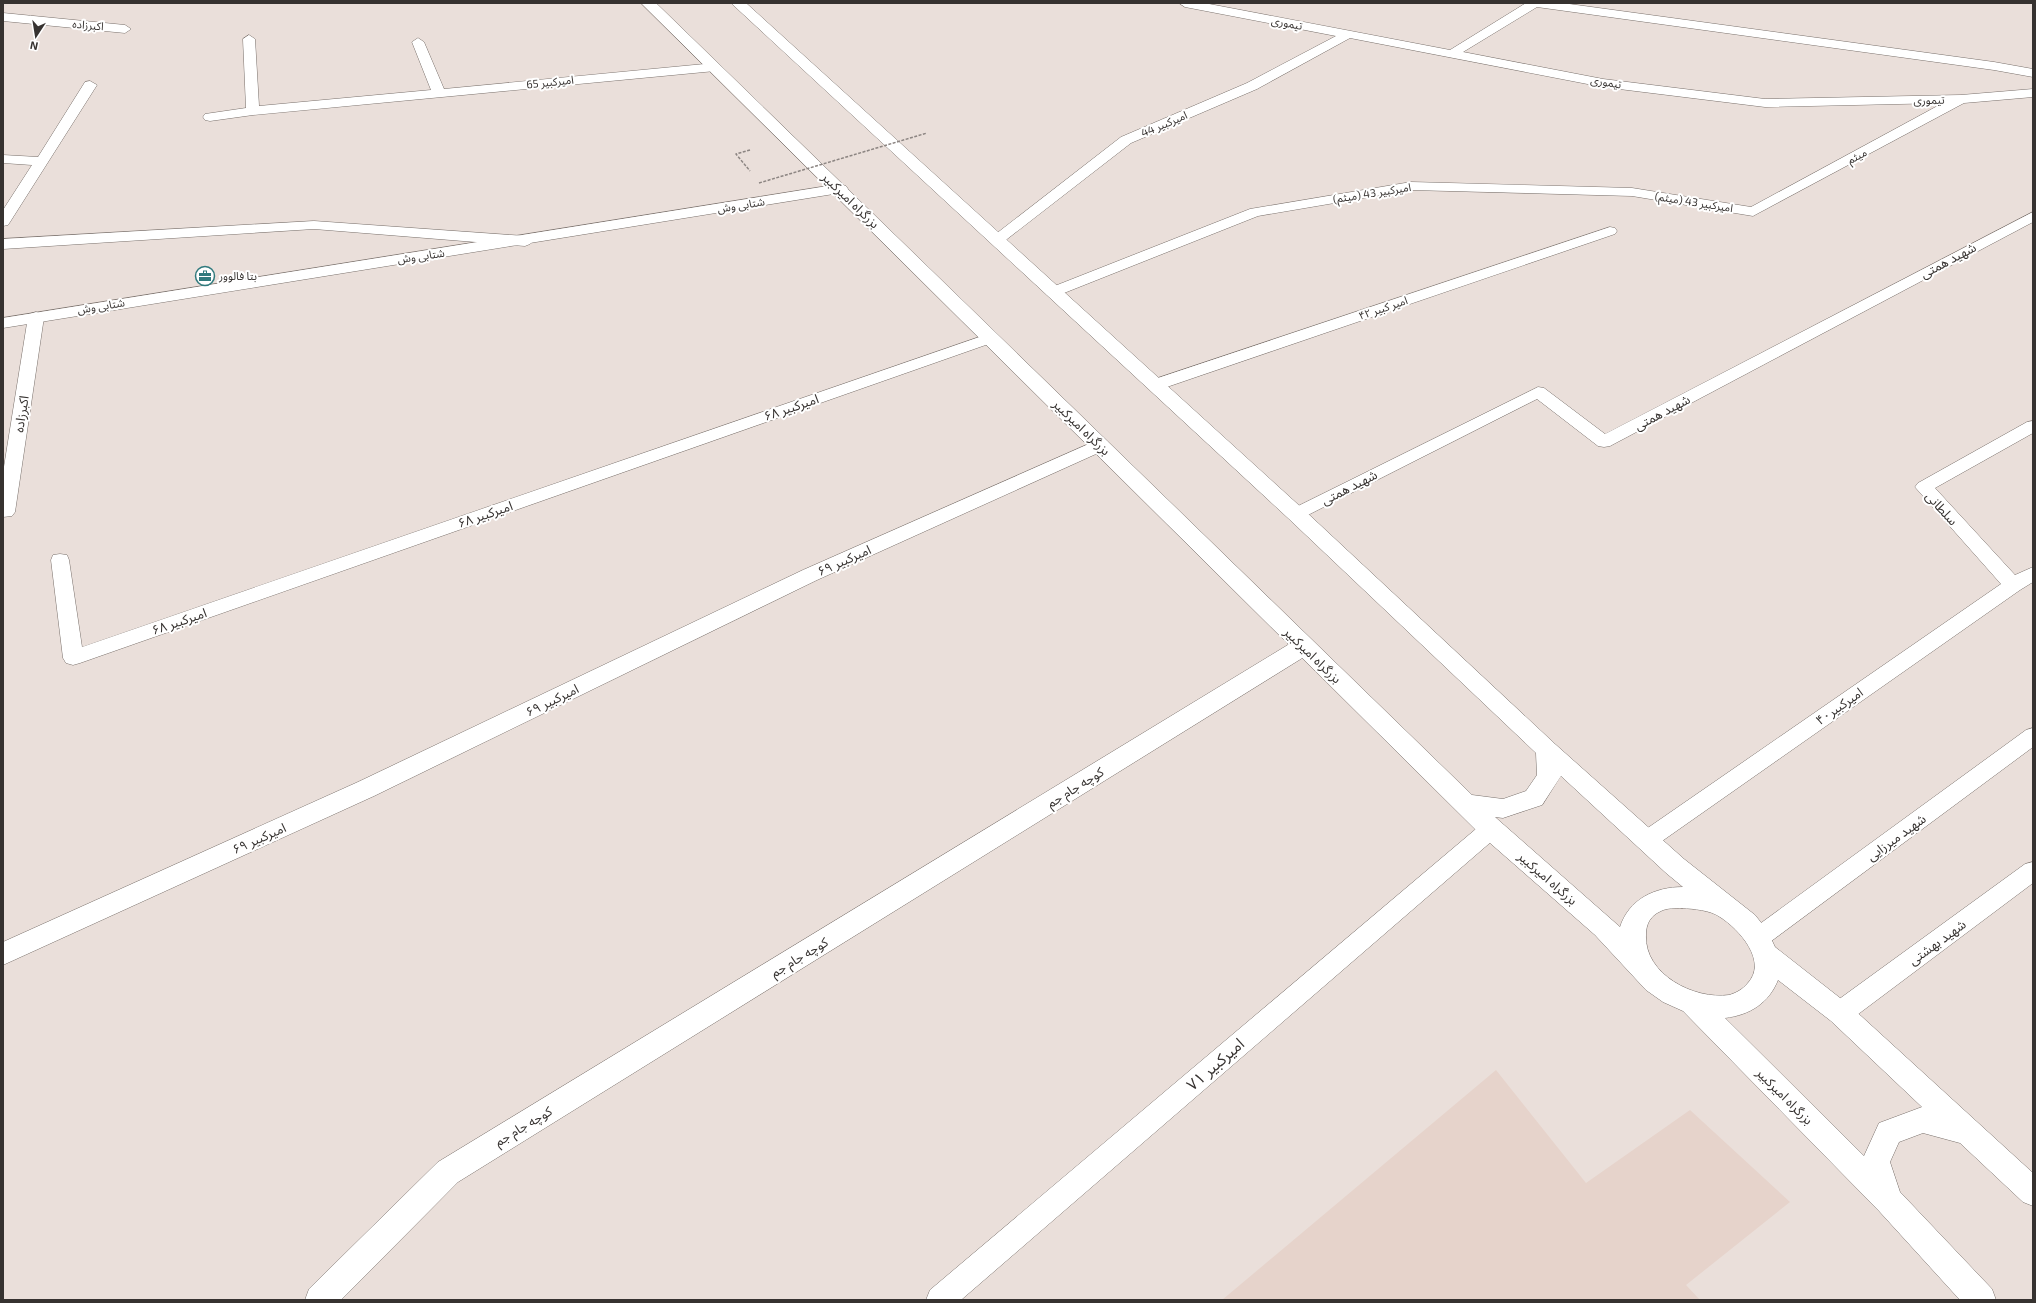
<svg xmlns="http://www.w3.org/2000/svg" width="2036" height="1303" viewBox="0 0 2036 1303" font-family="'Exo 2','Noto Sans Arabic',sans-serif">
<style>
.built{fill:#e6d3cb}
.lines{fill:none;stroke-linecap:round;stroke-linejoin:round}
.lane-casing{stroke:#79706b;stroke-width:1}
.street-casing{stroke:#79706b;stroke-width:1}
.primary-casing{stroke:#79706b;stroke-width:1}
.path{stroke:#8c8582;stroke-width:1.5;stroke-dasharray:3 1.5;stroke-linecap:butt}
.lane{fill:#fff;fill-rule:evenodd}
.street{fill:#fff;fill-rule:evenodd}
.primary{fill:#fff;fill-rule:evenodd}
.path-bridge{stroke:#8c8582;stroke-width:1.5;stroke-dasharray:3 1.5;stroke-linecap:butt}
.labels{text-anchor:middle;stroke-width:4;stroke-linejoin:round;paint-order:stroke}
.far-street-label{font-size:11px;fill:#363230;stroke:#fff}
.far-poi-label{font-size:11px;fill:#363230;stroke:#fff;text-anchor:start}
.street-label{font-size:13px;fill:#363230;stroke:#fff}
.near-street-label{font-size:16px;fill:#363230;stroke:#fff}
</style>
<rect width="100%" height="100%" fill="#eadfda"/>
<path class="built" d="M1496 1070 1586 1183 1690 1110 1790 1202 1686 1285 1700 1300H1222Z"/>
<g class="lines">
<defs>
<path id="lane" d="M1179 3H1204L1450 50 1526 3H1562L1994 62 2033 69V77L1994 70 1537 7 1463 52 1603 79 1765 99 1961 95 2033 89V97L1964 103 1753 216 1632 196 1411 190 1258 216 1059 295H1047L1045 292 1047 289 1250 209 1411 182 1632 188 1751 207 1943 103 1765 107 1603 87 1350 38 1257 89 1131 143 1002 243H992L989 240 992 237 1121 137 1247 83 1336 36 1185 7Z
M3 13 125 25 131 29 125 33 3 21Z
M249 35 255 39 259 106 431 90 412 42 418 38 424 42 444 89 715 63 721 67 715 71 253 115 210 121 205 120 203 117 205 114 246 108 243 39Z
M90 81 97 85 10 222 8 225 3 226V210L32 165 3 163V155L38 157 85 82Z
M2033 212V222L1610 446 1604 447 1598 446 1537 399 1302 518 1296 520 1290 518 1287 514 1290 510 1538 387 1544 388 1605 434Z
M314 221 525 236 530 238 533 241 530 244 525 246 314 229 3 249V239Z
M1610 227 1615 228 1617 231 1615 234 1161 389 1155 390 1149 389 1147 385 1149 381Z
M36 312 42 314 44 317 15 512 12 516 3 517V473L28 317 30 314Z
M991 333 997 335 999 338 997 341 80 663 73 665 66 663 63 658 51 560 53 555 60 554 67 555 69 560 82 647Z
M2033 421V433L1935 488 2015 575 2033 567V582L2020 590 1655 846 1647 849 1639 846 1636 840 1639 834 2001 584 1915 487 1918 483 2027 422Z
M2033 728V747L1766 945 1758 948 1750 945 1746 938 1750 931 2026 730Z
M1491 820 1499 823 1502 829 1499 835 961 1300H926L930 1290 1483 823Z
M2033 862V883L1849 1021 1840 1024 1831 1021 1828 1013 1831 1005 2025 864Z"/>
<path id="street" d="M840 184 846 186 848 189 846 192 3 328V318Z
M1100 439 1107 441 1110 445 1107 449 817 580 374 796 3 965V942L358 782 803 570Z
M1304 638 1312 640 1315 646 1312 652 458 1182 341 1300H305L309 1289 438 1162 1296 640Z"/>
<path id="primary" d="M641 3H656L1472 795 1503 799 1526 791 1537 775 1536 753 1289 519 731 3H746L1303 509 1555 744 1684 859 1755 915 1767 930 1775 947 1849 1005 2033 1173V1206L2023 1202 1960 1143 1923 1133 1899 1142 1890 1162 1900 1192 1992 1289 1996 1300H1960L1879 1211 1683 1011 1663 1002 1646 990 1595 935 1482 836ZM1561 776 1666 873 1683 887C1655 887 1629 899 1620 927L1495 817 1503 818 1542 805ZM1682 908C1694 909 1710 910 1720 917 1739 929 1769 962 1747 984 1743 989 1736 993 1729 995 1694 1000 1644 974 1646 935 1646 924 1650 916 1661 911 1667 908 1675 908 1682 908ZM1778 980 1831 1021 1922 1107 1879 1123 1864 1156 1725 1018C1750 1015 1769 1003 1778 980Z"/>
</defs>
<use href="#lane" class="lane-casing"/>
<use href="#street" class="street-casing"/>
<use href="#primary" class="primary-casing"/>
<path class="path" d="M750 150 736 154 750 171"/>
<use href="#lane" class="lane"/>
<use href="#street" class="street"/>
<use href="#primary" class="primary"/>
<path class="path-bridge" d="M759 183 927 133"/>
</g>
<defs>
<symbol id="office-ring" viewBox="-11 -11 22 22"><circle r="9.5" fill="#fff" stroke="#317a7d" stroke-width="1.5"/><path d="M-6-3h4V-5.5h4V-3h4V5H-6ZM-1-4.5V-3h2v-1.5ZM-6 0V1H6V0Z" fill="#317a7d"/></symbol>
</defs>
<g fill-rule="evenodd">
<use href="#office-ring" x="194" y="265" width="22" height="22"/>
</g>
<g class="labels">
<g class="far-street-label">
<text transform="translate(1287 23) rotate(11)" y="4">تیموری</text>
<text transform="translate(88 25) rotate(5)" y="4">اکبرزاده</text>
<text transform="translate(550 82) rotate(-6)" y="4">امیرکبیر 65</text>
<text transform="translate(1606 82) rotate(9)" y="4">تیموری</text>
<text transform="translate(1929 100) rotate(-1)" y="4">تیموری</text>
<text transform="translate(1164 124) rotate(-23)" y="4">امیرکبیر 44</text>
<text transform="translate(1857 156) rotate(-28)" y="4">میثم</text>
<text transform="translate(1372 193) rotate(-9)" y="4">امیرکبیر 43 (میثم)</text>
<text transform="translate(1694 202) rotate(9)" y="4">امیرکبیر 43 (میثم)</text>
<text transform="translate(741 205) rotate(-9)" y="4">شتابی وش</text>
<text transform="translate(421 256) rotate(-8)" y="4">شتابی وش</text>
<text transform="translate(101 306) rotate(-9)" y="4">شتابی وش</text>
<text transform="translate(1383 308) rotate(-19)" y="4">امیر کبیر ۴۲</text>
</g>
<g class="far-poi-label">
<text x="219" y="280">بتا فالوور</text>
</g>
<g class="street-label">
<text transform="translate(851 200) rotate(44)" y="5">بزرگراه امیرکبیر</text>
<text transform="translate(1948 260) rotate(-28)" y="5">شهید همتی</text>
<text transform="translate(791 407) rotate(-19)" y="5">امیرکبیر ۶۸</text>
<text transform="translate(1662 412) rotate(-28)" y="5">شهید همتی</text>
<text transform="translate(21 414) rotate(-81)" y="5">اکبرزاده</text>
<text transform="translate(1082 427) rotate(44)" y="5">بزرگراه امیرکبیر</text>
<text transform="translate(1349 487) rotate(-27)" y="5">شهید همتی</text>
<text transform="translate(1942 508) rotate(48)" y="5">سلطانی</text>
<text transform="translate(485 514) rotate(-19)" y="5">امیرکبیر ۶۸</text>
<text transform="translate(844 560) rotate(-24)" y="5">امیرکبیر ۶۹</text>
<text transform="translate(179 621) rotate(-19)" y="5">امیرکبیر ۶۸</text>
<text transform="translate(1313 655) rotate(44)" y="5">بزرگراه امیرکبیر</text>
<text transform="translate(552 700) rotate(-26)" y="5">امیرکبیر ۶۹</text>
<text transform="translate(1839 706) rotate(-35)" y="5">امیرکبیر۴۰</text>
<text transform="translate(1075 787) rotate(-32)" y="5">کوچه جام جم</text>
<text transform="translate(1896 837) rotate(-36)" y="5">شهید میرزایی</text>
<text transform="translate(259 838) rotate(-24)" y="5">امیرکبیر ۶۹</text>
<text transform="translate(1548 878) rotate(41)" y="5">بزرگراه امیرکبیر</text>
<text transform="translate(1937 942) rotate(-36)" y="5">شهید بهشتی</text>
<text transform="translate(799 957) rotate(-31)" y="5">کوچه جام جم</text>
<text transform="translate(1785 1096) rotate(45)" y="5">بزرگراه امیرکبیر</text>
<text transform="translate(523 1126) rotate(-31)" y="5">کوچه جام جم</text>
</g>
<g class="near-street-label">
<text transform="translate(1215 1064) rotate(-41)" y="6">امیرکبیر ۷۱</text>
</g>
</g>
<rect width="2036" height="1303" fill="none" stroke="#363230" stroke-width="8"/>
<g transform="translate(36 36) rotate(192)" stroke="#ffffff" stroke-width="3" paint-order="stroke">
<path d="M0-3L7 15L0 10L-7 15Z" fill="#363230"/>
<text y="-6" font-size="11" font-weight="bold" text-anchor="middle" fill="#363230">N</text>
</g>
</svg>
